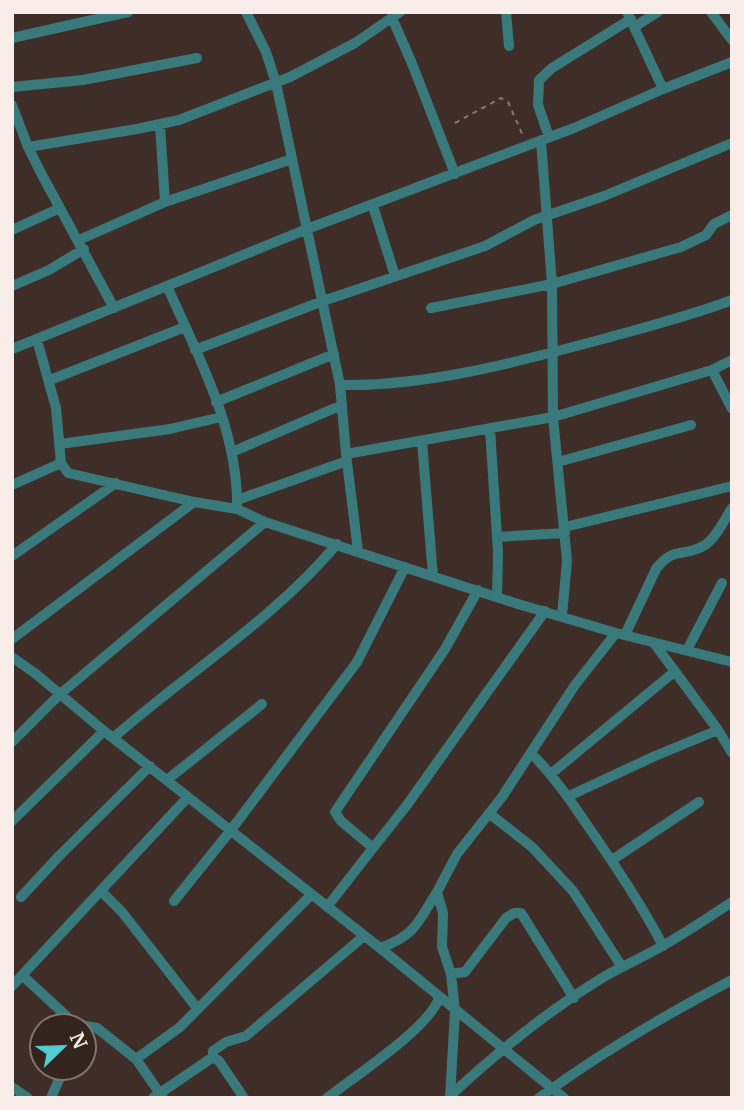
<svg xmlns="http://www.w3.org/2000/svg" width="744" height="1110" viewBox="0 0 744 1110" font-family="Merriweather,serif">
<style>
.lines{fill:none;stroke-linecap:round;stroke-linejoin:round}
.path{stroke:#867872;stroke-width:2;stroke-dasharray:5 5;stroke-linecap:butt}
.minor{stroke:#3a797b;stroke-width:10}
</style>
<rect width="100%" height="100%" fill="#3e2e27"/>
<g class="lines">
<path class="path" d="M455 123 501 98 508 102 524 138"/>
<path class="minor" d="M246 12 266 52 276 83 340 385 346 454 358 551
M506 12 509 46
M627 12 663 89
M711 12 732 40
M392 18 411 61 455 174
M634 27 658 12
M12 38 128 12
M12 87 83 80 197 58
M12 105 28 147 42 175 114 308
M160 125 165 202
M549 137 538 105 539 80 552 68 631 19
M541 141 552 284 553 417 567 561 562 615
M28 147 137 129 179 120 290 77 355 43 400 12
M373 206 395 276
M12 230 60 208
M79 240 165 202 292 159
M12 286 49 270 84 249
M167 286C198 356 239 431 237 509
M431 308 552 284 681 247 706 235 714 224 732 215
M37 340 56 408 61 463 68 473 194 502 237 509 265 522 518 604 616 633 732 662
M12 349 307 229 574 128 663 89 732 62
M195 350 323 301 485 246 534 220 604 196 732 143
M712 370 732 409
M50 380 185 327
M340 385C426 387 521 361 603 339 646 327 690 316 732 300
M216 402 334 354
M490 429 498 552 497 596
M422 441 433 576
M60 444 170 429 221 417
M232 452 342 405
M346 454 553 417 712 370 732 360
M558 462 691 425
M12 485 61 463
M237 500 347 461
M565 527 732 486
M497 537 565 533
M12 556 116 483
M625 635 656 569C674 545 685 558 705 545 717 537 724 520 732 508
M12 639 194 502
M654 643 718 730 732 753
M687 650 722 583
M12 657 36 674 104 731 380 948 564 1098
M113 738C187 673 273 620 337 544
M12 742 59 695 265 522
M531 753C556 778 574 806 594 835 619 871 643 907 663 946
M552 773 674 672
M167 780 262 704
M569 796 655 756 718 730
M490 814 532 847 573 891 622 967
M12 821 104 731
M373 848 407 805 545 611
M612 860 699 802
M101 891 122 912 197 1008
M21 897 60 855 150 766
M174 901 231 830 357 662 405 567
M327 907 373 848 341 821 335 812 445 649 478 590
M380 948C416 935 418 922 437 892
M451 974 465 972 506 918 514 913H521L574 998
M23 976 75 1024 97 1028 136 1059 163 1098
M12 986 188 797
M213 1057V1051L226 1042 246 1036 364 936
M136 1059 180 1027 311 895
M12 1087 28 1098
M450 1096C496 1053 548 1011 602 978 622 966 644 957 664 945 687 932 709 917 732 902
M51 1098 64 1068
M153 1098 213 1057 219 1061 244 1098
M327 1098C355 1076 429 1028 439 998
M450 1098 455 1011 451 974 442 947 443 913 437 892 457 854 502 797 575 685 616 633
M539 1098C600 1053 665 1015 732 980"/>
</g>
<rect width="744" height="1110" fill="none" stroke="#f8ede9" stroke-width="28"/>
<g transform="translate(63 1047) rotate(67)"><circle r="33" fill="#33241d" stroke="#82746f" stroke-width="2"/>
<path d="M0-5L12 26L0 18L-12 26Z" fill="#51ccd1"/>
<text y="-10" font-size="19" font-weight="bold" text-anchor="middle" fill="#f8ede9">N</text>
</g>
</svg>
